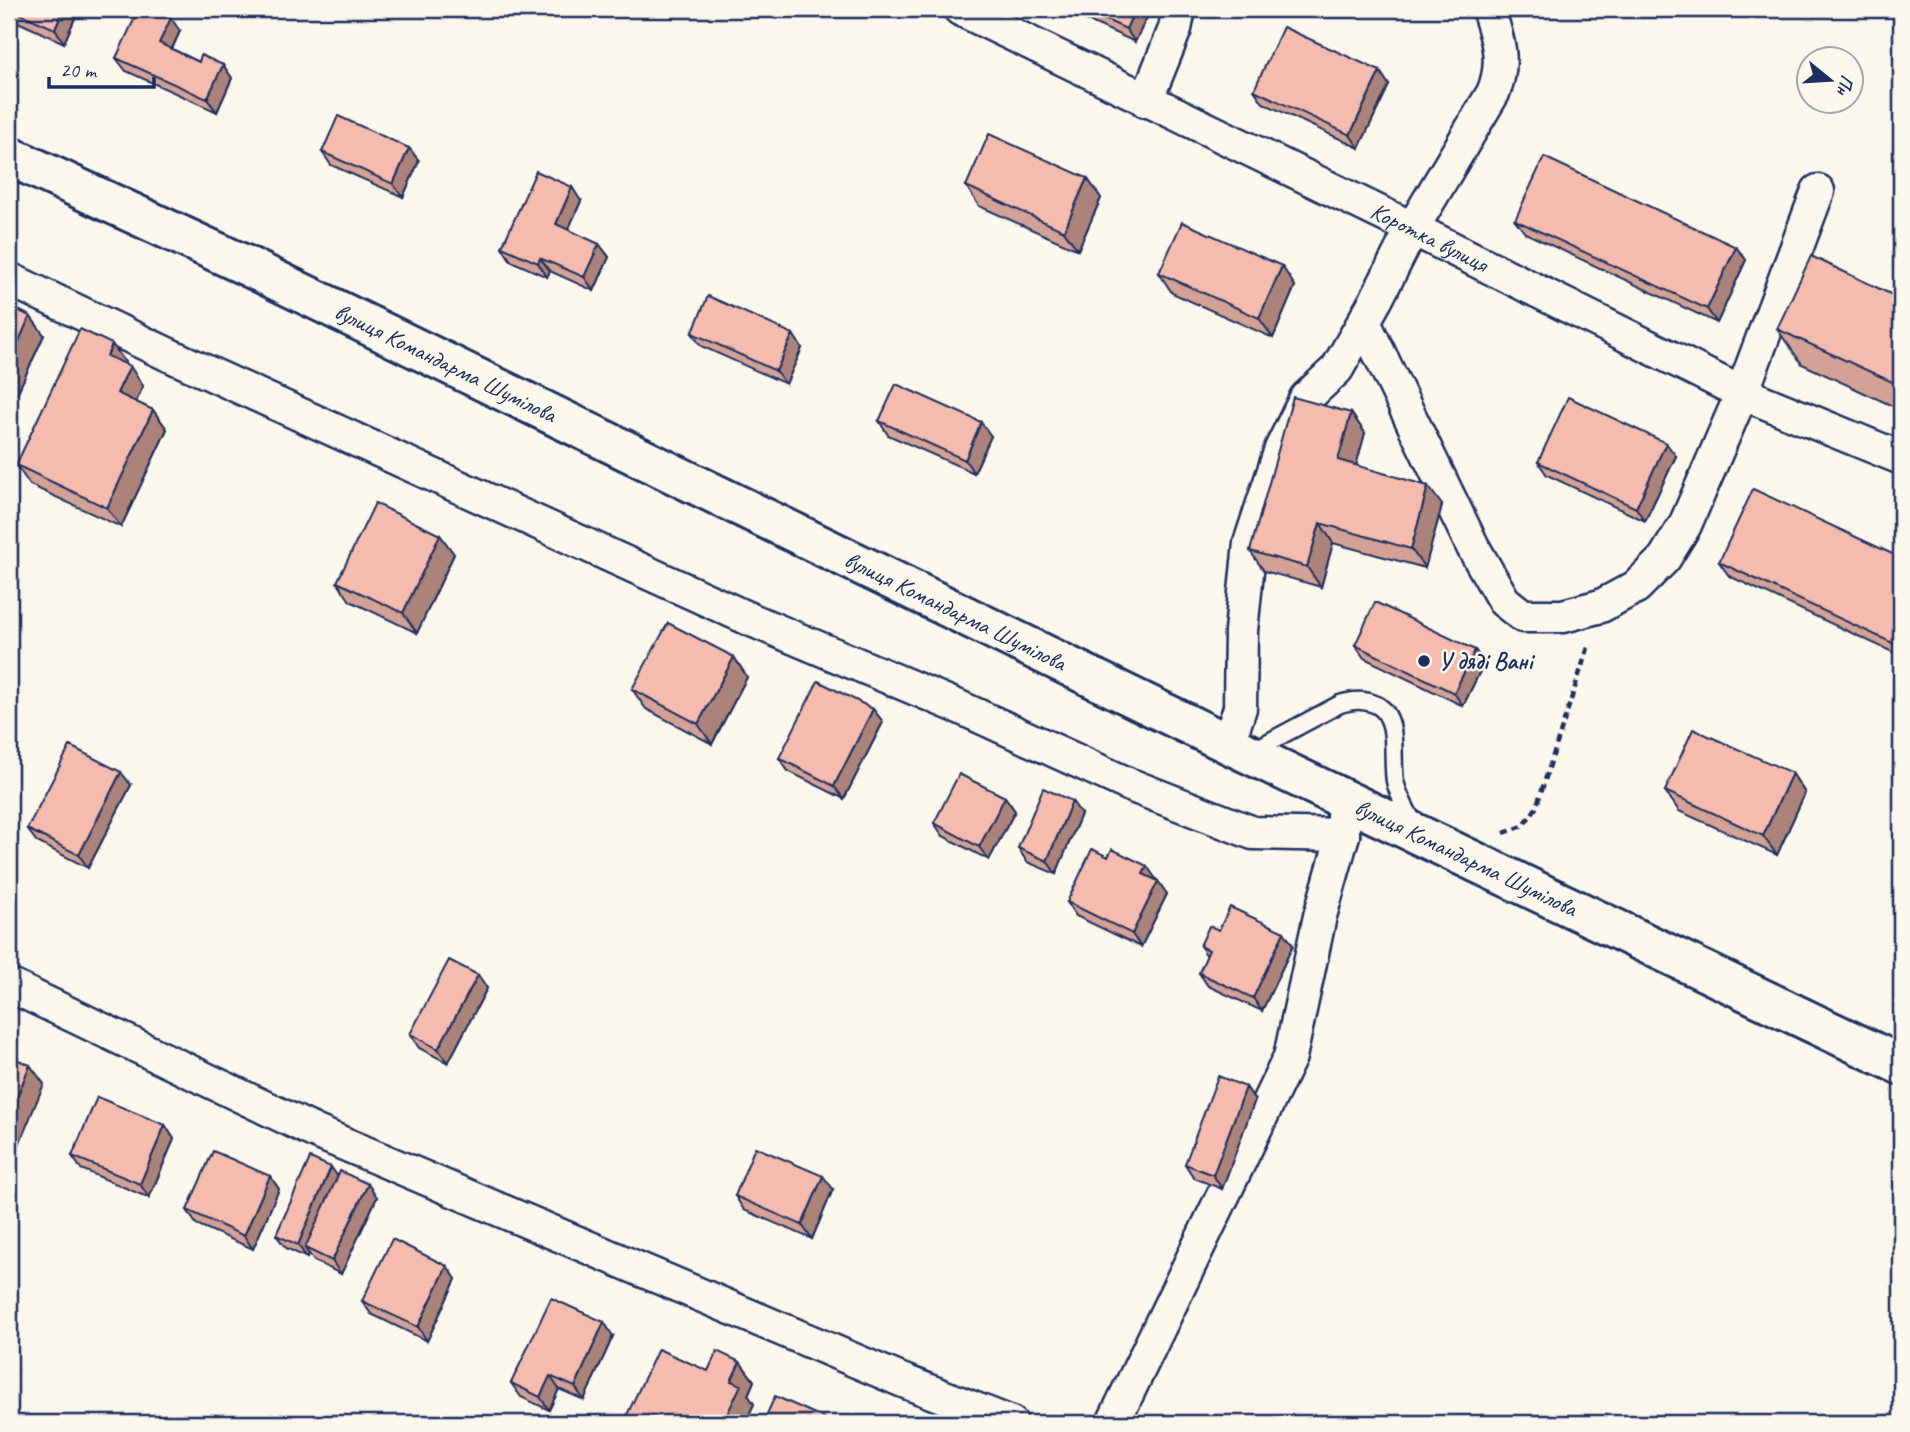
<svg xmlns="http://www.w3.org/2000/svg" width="1910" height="1432" viewBox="0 0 1910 1432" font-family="Caveat,sans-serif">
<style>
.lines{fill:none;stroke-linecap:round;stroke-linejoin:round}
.service-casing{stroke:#1b2f5e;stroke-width:21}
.minor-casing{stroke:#1b2f5e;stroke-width:37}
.tertiary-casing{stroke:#1b2f5e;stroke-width:44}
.path{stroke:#1b2f5e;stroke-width:4.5;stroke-dasharray:7 5;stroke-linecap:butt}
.service{stroke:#fbf7ec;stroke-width:16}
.minor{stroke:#fbf7ec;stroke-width:32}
.tertiary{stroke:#fbf7ec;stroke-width:38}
.wall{fill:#d3a196;stroke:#1b2f5e;stroke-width:2}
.shaded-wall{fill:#ac837a;stroke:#1b2f5e;stroke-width:2}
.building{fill:#f5bbae;stroke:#1b2f5e;stroke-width:2}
.poi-dot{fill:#1b2f5e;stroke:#fbf7ec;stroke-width:2.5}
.labels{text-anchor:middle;stroke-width:5;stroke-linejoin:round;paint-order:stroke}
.street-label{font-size:24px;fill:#1b2f5e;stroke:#fbf7ec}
.poi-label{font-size:24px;font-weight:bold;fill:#1b2f5e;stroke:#fbf7ec;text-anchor:start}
</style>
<rect width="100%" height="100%" fill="#fbf7ec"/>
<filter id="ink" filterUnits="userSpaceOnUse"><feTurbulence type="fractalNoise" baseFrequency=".0143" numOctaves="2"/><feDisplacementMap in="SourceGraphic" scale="14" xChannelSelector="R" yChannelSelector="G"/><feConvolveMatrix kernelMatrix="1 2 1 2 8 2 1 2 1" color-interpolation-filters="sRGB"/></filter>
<g filter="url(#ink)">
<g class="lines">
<defs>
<path id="service" d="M1250 752 1340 704C1353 700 1364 699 1377 705 1400 718 1391 757 1395 781 1398 796 1408 812 1415 826"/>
<g id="minor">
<path id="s1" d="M960 9 1397 221 1742 393 1901 458"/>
<path d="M1146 101 1175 29 1179 9"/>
<path d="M9 279 165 353 747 618 959 707 1130 785 1253 833 1343 835"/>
<path d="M1364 322 1473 547 1504 601 1523 616H1563L1601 606 1636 587 1664 559 1685 525 1742 393 1818 191"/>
<path d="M1228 744 1240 708 1241 631 1250 543 1281 449 1306 398 1337 369 1376 300 1412 229 1493 93C1506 62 1498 39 1488 9"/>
<path d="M9 985 314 1131 901 1380 1011 1423"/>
<path d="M1113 1423 1290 1057 1320 916 1343 835V815"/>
</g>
<g id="tertiary">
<path id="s2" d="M9 156 249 267 1247 753 1901 1065"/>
</g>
</defs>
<use href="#service" class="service-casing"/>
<use href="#minor" class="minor-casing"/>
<use href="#tertiary" class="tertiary-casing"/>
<path class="path" d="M1504 833 1523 826 1536 808 1589 644"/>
<use href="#service" class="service"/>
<use href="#minor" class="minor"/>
<use href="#tertiary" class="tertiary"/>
</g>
<path class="wall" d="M9 9H79L64 43 9 18Z
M1062 9H1151L1135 42Z
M180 31 172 49 199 62 223 65 232 78 217 112 126 71 116 58Z
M1389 85 1359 148 1263 103 1254 90Z
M409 148 419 161 403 197 331 165 322 152Z
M1087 178 1101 198 1078 250 979 206 966 186Z
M581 201 568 230 599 244 609 257 594 291 550 271 547 277 511 261 502 247Z
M1515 220 1736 247 1746 260 1717 323 1525 233Z
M1159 273 1295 286 1273 338 1172 293Z
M9 297 18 310 30 316 44 335 17 394 9 390Z
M1901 299V410L1802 364 1777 329Z
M692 333 802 348 786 384 701 346Z
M126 363V364L143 386 136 402 153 410 167 429 121 527 30 485 16 465Z
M1351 413 1365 433 1356 465 1442 505 1425 568 1333 543 1321 587 1264 571 1250 551Z
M879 421 991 436 974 473 888 435Z
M1676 456 1645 521 1547 475 1538 462Z
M440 535 454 554 417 633 350 601 337 582Z
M1901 558V656L1729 576 1719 562Z
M1355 645 1475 650 1484 663 1463 706 1364 658Z
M734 657 747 677 712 744 646 709 632 689Z
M873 709 883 722 844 799 788 771 779 758Z
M1792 773 1805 793 1777 855 1679 811 1665 791Z
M131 785 88 868 37 842 27 829Z
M1005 797 1015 811 989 860 943 836 934 823Z
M1081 814 1056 874 1027 862 1018 848Z
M1156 879 1167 894 1141 947 1076 916 1067 902Z
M1219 930 1293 945 1262 1011 1208 986 1199 973 1207 956 1200 946Z
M478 975 487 988 448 1063 419 1048 410 1034Z
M1246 1087 1255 1100 1222 1189 1194 1178 1185 1164Z
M165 1125 174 1139 149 1198 81 1169 72 1156Z
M270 1176 279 1189 253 1249 196 1224 187 1210Z
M338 1177 377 1197 341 1274 314 1261 309 1254 307 1258 286 1248 276 1235Z
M833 1189 812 1239 744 1210 735 1196Z
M447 1266 456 1279 427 1341 371 1314 362 1301Z
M613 1336 584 1400 559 1389 549 1410 521 1397 511 1383Z
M740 1362 754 1381 748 1395 754 1404 745 1423H630L626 1417 708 1371Z"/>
<path class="shaded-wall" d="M64 9H79L64 43 55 29Z
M1135 9H1151L1135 42 1126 29Z
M171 18 180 31 168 57 159 43Z
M223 65 232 78 217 112 207 99Z
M1380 71 1389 85 1359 148 1350 135Z
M409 148 419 161 403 197 393 184Z
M1087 178 1101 198 1078 250 1064 231Z
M572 187 581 201 565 237 556 224Z
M599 244 609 257 594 291 584 277Z
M1736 247 1746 260 1717 323 1707 309Z
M540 258 550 271 547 277 538 263Z
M1282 266 1295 286 1273 338 1259 318Z
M9 297 18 311 9 315Z
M30 316 44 335 17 394 9 382V363Z
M793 334 802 348 786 384 776 371Z
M112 344 126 363 121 375 107 356Z
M130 366 143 386 131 413 117 393Z
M153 410 167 429 121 527 107 508Z
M1351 413 1365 433 1352 480 1338 460Z
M981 422 991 436 974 473 965 460Z
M1666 443 1676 456 1645 521 1636 508Z
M1428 486 1442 505 1425 568 1411 549Z
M1320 523 1333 543 1321 587 1307 567Z
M440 535 454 554 417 633 403 613Z
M1475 650 1484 663 1463 706 1454 693Z
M734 657 747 677 712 744 698 724Z
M873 709 883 722 844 799 834 786Z
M121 772 131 785 88 868 79 855Z
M1792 773 1805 793 1777 855 1763 836Z
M1005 797 1015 811 989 860 979 847Z
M1072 801 1081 814 1056 874 1047 861Z
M1147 866 1156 879 1152 887 1143 874Z
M1158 881 1167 894 1141 947 1132 934Z
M1284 932 1293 945 1262 1011 1253 998Z
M478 975 487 988 448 1063 438 1049Z
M30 1065 44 1084 11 1164 9 1161V1116Z
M1246 1087 1255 1100 1222 1189 1213 1175Z
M165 1125 174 1139 149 1198 140 1184Z
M331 1167 341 1181 305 1248 309 1254 307 1258 298 1245Z
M270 1176 279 1189 253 1249 244 1236Z
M823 1176 833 1189 812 1239 802 1225Z
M368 1184 377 1197 341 1274 332 1261Z
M447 1266 456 1279 427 1341 418 1327Z
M604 1322 613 1336 584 1400 575 1387Z
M740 1362 754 1381 748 1395 754 1404 745 1423H723L731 1381Z
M550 1376 559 1389 549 1410 540 1397Z
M652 1415 657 1423H648Z"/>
<path class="building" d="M9 9H64L55 29Z
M139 9H151L171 18 159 43 199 62 201 55 223 65 207 99 116 58Z
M1082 9H1135L1126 29Z
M1283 27 1380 71 1350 135 1254 90Z
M338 116 409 148 393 184 322 152Z
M989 134 1087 178 1064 231 966 186Z
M1544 157 1736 247 1707 309 1515 220Z
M536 171 572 187 556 224 599 244 584 277 540 258 538 263 502 247Z
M1182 222 1282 266 1259 318 1159 273Z
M1811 256 1901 299V386L1777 329Z
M708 296 793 334 776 371 692 333Z
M9 306 30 316 9 363Z
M80 329 112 344 107 356 130 366 117 393 153 410 107 508 16 465Z
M896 384 981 422 965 460 879 421Z
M1293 397 1351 413 1338 460 1428 486 1411 549 1320 523 1307 567 1250 551Z
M1568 397 1666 443 1636 508 1538 462Z
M1753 489 1901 558V647L1719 562Z
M375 503 440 535 403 613 337 582Z
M1375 602 1475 650 1454 693 1355 645Z
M668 623 734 657 698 724 632 689Z
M818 681 873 709 834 786 779 758Z
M1693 729 1792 773 1763 836 1665 791Z
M70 746 121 772 79 855 27 829Z
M959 774 1005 797 979 847 934 823Z
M1043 788 1072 801 1047 861 1018 848Z
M1092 849 1108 857 1112 849 1147 866 1143 874 1158 881 1132 934 1067 902Z
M1230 907 1284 932 1253 998 1199 973 1209 950 1200 946 1209 926 1219 930Z
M449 960 478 975 438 1049 410 1034Z
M9 1056 30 1065 9 1116Z
M1218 1076 1246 1087 1213 1175 1185 1164Z
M97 1097 165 1125 140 1184 72 1156Z
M755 1147 823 1176 802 1225 735 1196Z
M213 1151 270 1176 244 1236 187 1210Z
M310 1158 331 1167 298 1245 276 1235Z
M340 1171 368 1184 332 1261 305 1248Z
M392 1239 447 1266 418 1327 362 1301Z
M551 1298 604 1322 575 1387 550 1376 540 1397 511 1383Z
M658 1349 708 1371 717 1351 740 1362 731 1381 741 1385 723 1423H668L652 1415 648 1423H638L626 1417Z
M775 1396 835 1423H763Z"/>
</g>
<circle class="poi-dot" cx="1424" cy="661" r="7"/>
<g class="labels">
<g class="street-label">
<text dy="8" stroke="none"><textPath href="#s1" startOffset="522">Коротка вулиця</textPath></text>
<text dy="8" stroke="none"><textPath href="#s2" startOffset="483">вулиця Командарма Шумілова</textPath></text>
<text dy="8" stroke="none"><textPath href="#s2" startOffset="1050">вулиця Командарма Шумілова</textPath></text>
<text dy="8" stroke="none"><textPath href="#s2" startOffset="1617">вулиця Командарма Шумілова</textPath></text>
</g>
<g class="poi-label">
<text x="1438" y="669">У дяді Вані</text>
</g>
</g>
<rect width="1910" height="1432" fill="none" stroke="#fbf7ec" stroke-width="35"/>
<rect x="18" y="18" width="1875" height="1397" fill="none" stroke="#1b2f5e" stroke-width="2.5" filter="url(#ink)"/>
<g transform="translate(1830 80) rotate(108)"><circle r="33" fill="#fbf7ec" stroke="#a1a7b3" stroke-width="2"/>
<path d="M0-5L12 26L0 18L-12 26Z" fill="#1b2f5e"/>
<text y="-10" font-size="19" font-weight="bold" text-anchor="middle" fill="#1b2f5e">Пн</text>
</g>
<path d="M49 77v10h105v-10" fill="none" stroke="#1b2f5e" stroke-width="3.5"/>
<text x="60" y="77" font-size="21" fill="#1b2f5e" stroke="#fbf7ec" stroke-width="5" paint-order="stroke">20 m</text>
</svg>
